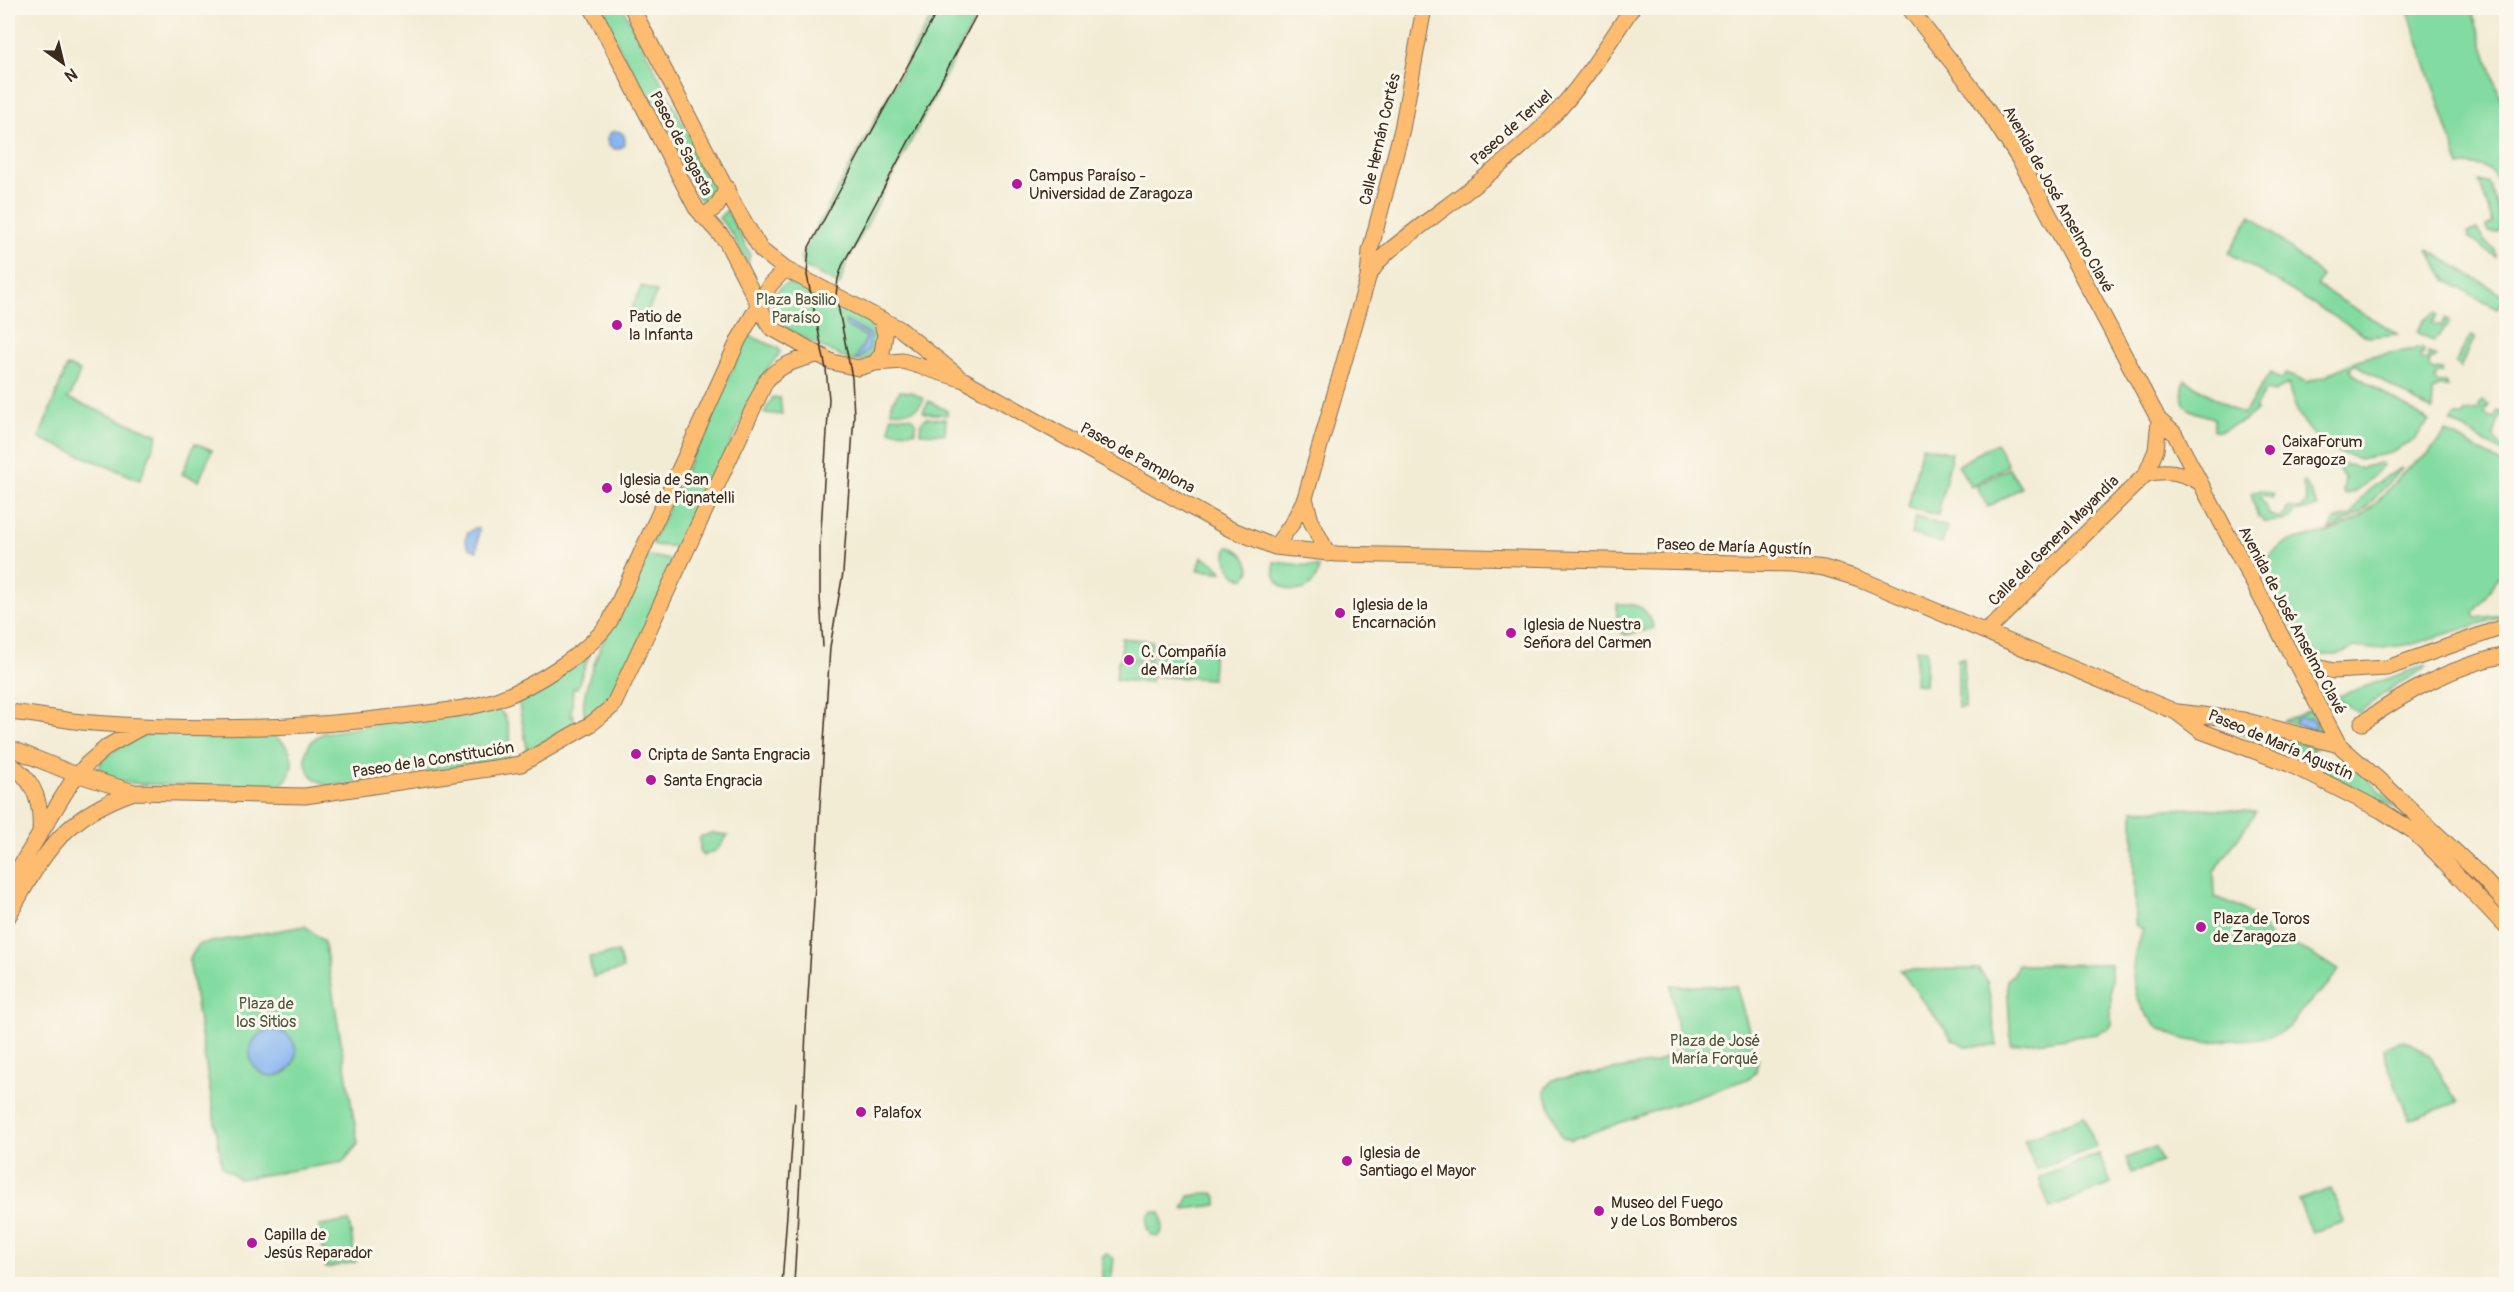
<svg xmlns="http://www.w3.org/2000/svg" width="2514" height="1292" viewBox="0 0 2514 1292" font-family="Pangolin,sans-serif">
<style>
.green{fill:#82dba0;stroke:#5e825f;stroke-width:1.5;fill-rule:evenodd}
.water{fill:#86b6f1;stroke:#607088;stroke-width:1.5}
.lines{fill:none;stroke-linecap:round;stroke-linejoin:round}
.major-casing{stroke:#7b6e5e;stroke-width:17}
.major{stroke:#fdbc70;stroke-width:15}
.tram{stroke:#3b2a1e;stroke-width:1.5}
.poi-dot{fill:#b5179e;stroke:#fbf7ec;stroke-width:2}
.labels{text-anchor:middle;stroke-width:6;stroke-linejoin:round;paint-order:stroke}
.street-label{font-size:16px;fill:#3b2a1e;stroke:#fbf7ec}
.poi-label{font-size:16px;fill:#3b2a1e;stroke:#fbf7ec;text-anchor:start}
.park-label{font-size:16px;fill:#4d563e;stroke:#fbf7ec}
</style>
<rect width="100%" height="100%" fill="#fbf7ec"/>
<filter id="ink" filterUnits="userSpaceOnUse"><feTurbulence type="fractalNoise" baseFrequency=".0167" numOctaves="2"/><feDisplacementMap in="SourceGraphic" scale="12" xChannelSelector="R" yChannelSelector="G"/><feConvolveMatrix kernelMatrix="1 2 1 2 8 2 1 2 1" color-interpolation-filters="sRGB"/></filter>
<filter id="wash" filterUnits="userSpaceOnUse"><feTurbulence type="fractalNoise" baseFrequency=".008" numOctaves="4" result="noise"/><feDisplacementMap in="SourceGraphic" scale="24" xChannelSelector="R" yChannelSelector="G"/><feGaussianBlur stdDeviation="1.35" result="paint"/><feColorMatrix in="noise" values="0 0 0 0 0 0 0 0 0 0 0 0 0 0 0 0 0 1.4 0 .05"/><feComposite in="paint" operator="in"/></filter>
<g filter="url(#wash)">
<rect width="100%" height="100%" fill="#f3ecd5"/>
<path class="green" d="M599 8H623L713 181 716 193 712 200 700 199Z
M936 8H981L845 266 840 285 803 266 801 257Z
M2407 8H2471L2506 116V202C2498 176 2489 159 2460 167Z
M2479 181 2489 184 2491 187 2499 215 2500 230 2497 233 2489 232 2486 227 2493 223Z
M727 210 750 254 748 264 732 234 719 218Z
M2251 215 2322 276 2317 286 2398 334 2368 337 2229 253Z
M2477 229 2483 240 2495 249 2496 257 2468 237 2467 233Z
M2427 249 2505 296 2497 309 2447 281Z
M787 284 805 287 869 321C880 331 880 353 865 360 860 361 854 361 850 361L779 325C767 311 769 292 787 284Z
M642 286 657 292 642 323 628 316Z
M2436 312 2439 315 2432 323 2441 326 2446 319 2450 322 2434 341 2417 332 2424 320Z
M748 335 778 348 780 353 766 371 680 547 654 545 652 543Z
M2471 335 2475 337 2460 367 2455 363Z
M2423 348 2424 353 2420 355 2421 360 2428 359V352L2436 357 2429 361V366L2432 370 2442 369 2443 372 2437 374 2435 379 2438 383H2445L2448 387H2439L2433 391 2432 411 2355 364 2350 369 2353 374 2429 421 2414 440 2391 453 2359 459 2334 451 2322 440 2320 441C2302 424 2294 408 2288 384L2275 392 2265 390 2255 409 2257 410 2245 420 2218 432 2214 430V419L2211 417C2187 411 2177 407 2185 380L2243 415 2270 373 2282 380 2285 374 2307 382 2326 376 2353 362 2371 356Z
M67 366 80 371 71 395 67 398 158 435 140 480 39 438Z
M900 391 911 392 924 399C916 414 907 412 891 411L892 402Z
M773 397 780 398 782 415 764 413Z
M929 401 947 411V415L925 413 923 411Z
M2482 401 2489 405 2485 411 2487 416 2494 418 2498 411 2505 414 2499 419 2493 438 2506 451V455L2451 422 2454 416H2464L2465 412 2479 410 2480 403Z
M891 416 911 417 916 423 915 432 890 431Z
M926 418 946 419 945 434 920 433 921 423Z
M2446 431 2506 466V567L2474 613 2476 618 2503 615 2506 611V616L2413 644 2373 649 2353 647 2337 655H2319L2298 637 2259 563 2287 542 2330 532 2358 519 2378 501 2409 466 2423 458 2437 444Z
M195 443 212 450 199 481 182 474Z
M1996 443 2008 465 1971 487 1958 465Z
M1922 446 1952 453 1938 515 1908 508Z
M2339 463 2361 468 2380 463 2383 465 2362 487 2346 495 2343 492 2345 478 2337 466Z
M2009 468 2021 488 1988 507 1976 486Z
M2402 468 2361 513 2329 531 2335 520 2352 515C2362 491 2379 480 2402 468Z
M2305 482 2318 507 2294 512 2292 517 2283 521 2264 522 2261 518H2258L2251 493 2261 490 2274 494 2272 498 2263 495 2260 497 2270 515 2279 518 2286 513 2287 507 2299 509 2307 502 2303 484Z
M1916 517 1947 527 1942 543 1911 534Z
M1228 547C1238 547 1249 559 1250 570L1245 578 1240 579V576H1236C1228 567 1223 559 1228 547Z
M648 556 675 560C658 598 624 695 592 717L586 716C571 695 630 585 642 559Z
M1202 557 1216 564 1222 572 1198 570Z
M1274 562 1319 567C1315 602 1269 596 1274 562Z
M1617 604C1638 603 1647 607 1654 628L1625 635 1617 630Z
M1122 638 1152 641 1151 660 1121 658Z
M1156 642 1214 645 1212 679 1154 676Z
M1916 649H1927L1925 685 1915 684Z
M590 653 577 688H573L571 716 574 715 573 728 528 753 518 699Z
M1964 658 1965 708H1958V659Z
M1118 660 1153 663 1151 682 1116 680Z
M2426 665 2427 667 2393 687 2358 713 2336 697Z
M489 707C495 708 500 709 503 714 510 724 513 748 507 759L331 786C301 781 296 744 324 733Z
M2311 710 2326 737 2284 721ZM2309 718 2316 723 2314 731 2295 725Z
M2241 730 2273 734 2316 748C2294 761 2262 740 2240 734Z
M177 731 271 735C296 745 300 776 275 788L141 784C130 782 113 783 104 776 84 761 134 739 144 736 154 733 166 732 177 731Z
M2339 759 2355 767 2400 810 2321 771Z
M2201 808 2256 812 2214 872 2215 897C2243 906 2267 920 2274 950L2293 944 2339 970C2329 987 2315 996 2302 1010 2297 1015 2294 1024 2288 1028 2273 1039 2249 1040 2231 1040 2215 1041 2198 1044 2181 1038 2132 1022 2123 972 2143 930L2135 924 2133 810Z
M712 833 728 835 717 850 703 856 700 852V837Z
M305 926 323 941 325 946 358 1144 343 1162 239 1179 222 1166 189 959 199 944Z
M618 952 623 969 593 977 589 957Z
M2111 964V1024L2108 1029 2097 1034 2011 1045 2007 980 2013 975 2018 965Z
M1978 969 1987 980 1997 1046H1966L1952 1039 1900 970Z
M1671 986H1736L1758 1060 1756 1072 1750 1078 1570 1140 1561 1136 1545 1093 1546 1087 1553 1080 1655 1063 1671 1055 1677 1048 1678 1037Z
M2403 1041C2435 1048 2440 1080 2458 1102L2409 1120 2385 1058 2384 1047Z
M2084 1116 2096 1147 2036 1170 2024 1140Z
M2155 1147 2161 1162 2132 1173 2126 1158Z
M2099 1154 2111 1184 2050 1208 2039 1178Z
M2331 1189 2344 1222 2312 1232 2298 1200Z
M1213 1193 1217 1197V1205L1183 1209 1189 1196Z
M1152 1212H1159C1164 1218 1164 1232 1158 1237L1151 1235 1147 1228 1148 1216Z
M349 1221 356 1262 326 1268 319 1226Z
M1106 1253 1114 1259 1111 1281 1109 1283 1102 1281V1257Z"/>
<path class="water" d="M607 140a9 9 0 1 1 18 0a9 9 0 1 1-18 0Z
M845 321 871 335 869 350 857 360H855L867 337 846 326Z
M475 528H479L477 551C468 549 464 543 467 534Z
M2301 717 2313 720 2317 730 2295 725V720Z
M250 1053a23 23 0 1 1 46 0a23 23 0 1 1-46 0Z"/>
</g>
<g filter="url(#ink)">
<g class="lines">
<defs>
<path id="major" d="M592 8 696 208 726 241 770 327 832 362 858 368 875 363 882 353 885 335 881 319
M632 8 735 206 761 250 785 269 900 329 957 375
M1909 8 1976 93 2021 162 2159 420 2174 433 2339 745
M703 217 717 206 727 188
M1368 277 1378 262 1389 251C1443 207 1504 168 1551 118 1583 85 1607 45 1632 8
M875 363 903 361 964 380 1228 528 1275 547 1337 554 1792 564 1824 568 1860 579 2176 712 2201 731 2289 764 2382 811 2413 831 2436 853 2506 927
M2146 474C2167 469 2181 472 2199 482
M1305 498 1311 521 1328 554
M1275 547 1293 522 1305 498 1368 278 1370 251 1402 129 1424 8
M1986 632 2146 474 2156 450 2159 420
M2293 661 2333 671 2387 668 2506 626
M8 712C36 714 64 721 93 723 195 731 300 729 402 716 433 712 466 710 496 700 531 688 590 652 610 621L739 339 770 285 785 269
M2178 712 2243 720 2339 745 2387 787 2479 874 2506 904
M2362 723C2408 691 2452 666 2506 655
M8 747 69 772 134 792 305 796 521 764 591 724 613 706 766 381C780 364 797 360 817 355
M8 763C34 778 42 802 40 831
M8 886 71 783 87 764 108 746 142 727
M8 917C43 854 62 817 134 792"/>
</defs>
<use href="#major" class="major-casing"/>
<use href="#major" class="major"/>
<path class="tram" d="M823 647 820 597V546L829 399 826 369 807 275 809 247 939 8
M782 1284 795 1102
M794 1284 801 1158 806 1028 830 647 843 573 854 416 852 378 836 295 838 279 842 266 980 8"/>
</g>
</g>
<g class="poi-dot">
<circle cx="1017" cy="184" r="6"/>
<circle cx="617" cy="325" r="6"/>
<circle cx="2270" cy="450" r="6"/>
<circle cx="607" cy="488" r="6"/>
<circle cx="1340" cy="613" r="6"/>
<circle cx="1511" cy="633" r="6"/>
<circle cx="1129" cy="660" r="6"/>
<circle cx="636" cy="754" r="6"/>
<circle cx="651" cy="780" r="6"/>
<circle cx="2201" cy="927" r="6"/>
<circle cx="861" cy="1112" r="6"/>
<circle cx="1347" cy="1161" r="6"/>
<circle cx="1599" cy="1211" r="6"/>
<circle cx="252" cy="1243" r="6"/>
</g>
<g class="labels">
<g class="street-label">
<text transform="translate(1511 127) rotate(-42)" y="6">Paseo de Teruel</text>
<text transform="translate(1379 139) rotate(-77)" y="6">Calle Hernán Cortés</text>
<text transform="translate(682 143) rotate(62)" y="6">Paseo de Sagasta</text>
<text transform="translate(2059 199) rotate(61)" y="6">Avenida de José Anselmo Clavé</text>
<text transform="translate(1138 457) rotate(29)" y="6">Paseo de Pamplona</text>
<text transform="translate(2053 540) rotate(-45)" y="6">Calle del General Mayandía</text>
<text transform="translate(1734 546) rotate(2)" y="6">Paseo de María Agustín</text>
<text transform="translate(2293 620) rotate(62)" y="6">Avenida de José Anselmo Clavé</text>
<text transform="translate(2281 744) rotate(23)" y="6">Paseo de María Agustín</text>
<text transform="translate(433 759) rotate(-9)" y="6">Paseo de la Constitución</text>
</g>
<g class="poi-label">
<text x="1029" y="181">Campus Paraíso -<tspan x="1029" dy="18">Universidad de Zaragoza</tspan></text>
<text x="629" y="322">Patio de<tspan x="629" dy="18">la Infanta</tspan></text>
<text x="2282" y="447">CaixaForum<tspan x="2282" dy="18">Zaragoza</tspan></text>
<text x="619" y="485">Iglesia de San<tspan x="619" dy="18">José de Pignatelli</tspan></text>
<text x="1352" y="610">Iglesia de la<tspan x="1352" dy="18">Encarnación</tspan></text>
<text x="1523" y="630">Iglesia de Nuestra<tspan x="1523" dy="18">Señora del Carmen</tspan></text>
<text x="1141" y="657">C. Compañía<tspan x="1141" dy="18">de María</tspan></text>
<text x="648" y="760">Cripta de Santa Engracia</text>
<text x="663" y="786">Santa Engracia</text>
<text x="2213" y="924">Plaza de Toros<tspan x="2213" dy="18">de Zaragoza</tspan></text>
<text x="873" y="1118">Palafox</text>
<text x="1359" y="1158">Iglesia de<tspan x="1359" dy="18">Santiago el Mayor</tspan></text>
<text x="1611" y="1208">Museo del Fuego<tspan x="1611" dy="18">y de Los Bomberos</tspan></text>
<text x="264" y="1240">Capilla de<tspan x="264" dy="18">Jesús Reparador</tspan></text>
</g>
<g class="park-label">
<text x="796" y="305">Plaza Basilio<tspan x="796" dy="18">Paraíso</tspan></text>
<text x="266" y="1009">Plaza de<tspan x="266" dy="18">los Sitios</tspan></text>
<text x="1715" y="1046">Plaza de José<tspan x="1715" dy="18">María Forqué</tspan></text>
</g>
</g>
<rect width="2514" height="1292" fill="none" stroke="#fbf7ec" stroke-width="30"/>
<g transform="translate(63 63) rotate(146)" stroke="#fbf7ec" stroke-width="4.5" paint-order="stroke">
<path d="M0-4.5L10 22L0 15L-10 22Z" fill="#3b2a1e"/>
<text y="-9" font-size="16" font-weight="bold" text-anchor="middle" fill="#3b2a1e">N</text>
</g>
</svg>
